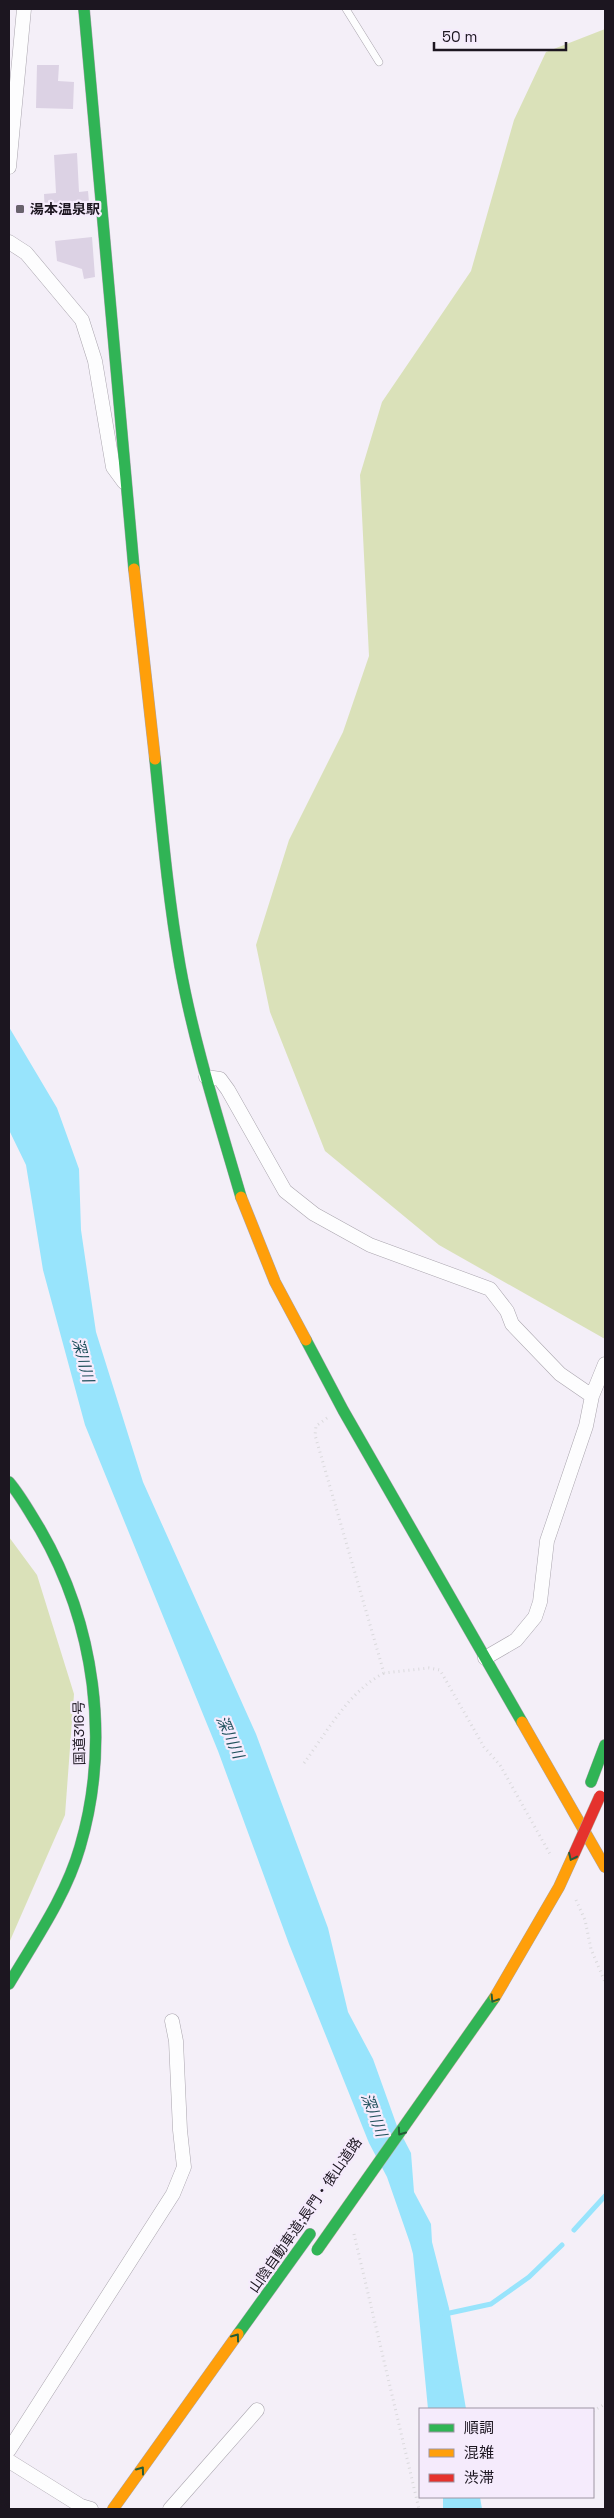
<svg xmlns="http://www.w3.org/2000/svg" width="614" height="2518" viewBox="0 0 614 2518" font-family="'Space Grotesk','Noto Sans JP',sans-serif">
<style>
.green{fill:#dae1b9}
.water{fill:#98e4fc}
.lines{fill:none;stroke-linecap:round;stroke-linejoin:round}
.stream{stroke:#98e4fc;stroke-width:5}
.building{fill:#dcd2e4}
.lane-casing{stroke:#aaa5ae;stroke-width:8}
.street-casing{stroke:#aaa5ae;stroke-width:15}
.fast-casing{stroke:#aaa5ae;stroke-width:12}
.slow-casing{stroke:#aaa5ae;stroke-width:12}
.path{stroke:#dad9dc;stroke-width:3;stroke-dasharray:1 4;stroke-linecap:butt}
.lane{stroke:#fdfdfe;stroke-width:7}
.street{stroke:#fdfdfe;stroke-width:14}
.fast{stroke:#30b455;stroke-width:11}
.slow{stroke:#ff9f0a;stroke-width:11}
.fast-bridge-casing{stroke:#b2a396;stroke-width:12;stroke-linecap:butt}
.slow-bridge-casing{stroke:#b2a396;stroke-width:12;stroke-linecap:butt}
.jam-bridge-casing{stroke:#b2a396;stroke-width:12;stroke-linecap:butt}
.fast-bridge{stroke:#30b455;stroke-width:11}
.slow-bridge{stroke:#ff9f0a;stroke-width:11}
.jam-bridge{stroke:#e5322d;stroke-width:11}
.oneway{stroke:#255d38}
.poi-dot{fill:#68626c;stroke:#f5ebfc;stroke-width:2}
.labels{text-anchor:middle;stroke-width:4.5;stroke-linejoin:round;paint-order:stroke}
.poi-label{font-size:14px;font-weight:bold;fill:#1c1620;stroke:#f5ebfc;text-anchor:start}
.street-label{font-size:14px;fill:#1c1620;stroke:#f5ebfc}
.water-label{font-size:15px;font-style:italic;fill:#21515d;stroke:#f5ebfc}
</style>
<rect width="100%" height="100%" fill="#f4eff8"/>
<path class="green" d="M605 29V1339L439 1245 325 1151 270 1012 256 945 289 840 343 732 369 656 360 475 382 402 471 271 514 120 546 52Z
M9 1537 37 1575 74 1694 65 1815 9 1943Z"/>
<path class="water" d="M9 1027 57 1108 79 1169 81 1230 96 1332 143 1482 256 1734 328 1928 348 2012 373 2059 397 2126 411 2153 414 2192 431 2224 432 2242 449 2308 466 2409H428L413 2254 410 2243 387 2177 369 2143 289 1944 218 1751 85 1425 43 1270 26 1165 9 1130Z
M443 2497H480L482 2509H443Z"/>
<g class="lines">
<path class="stream" d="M574 2230 605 2196
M445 2314 491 2304 529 2277 562 2245"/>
</g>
<path class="building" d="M37 65H59L58 81 74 82 73 109 36 108Z
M77 153 79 192 88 191 90 213 45 215 44 194 56 193 54 155Z
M92 237 95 277 84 279 82 269 57 261 55 241Z"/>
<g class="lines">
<defs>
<path id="lane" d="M346 9 379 62"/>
<path id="street" d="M9 167 24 9
M9 242 26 253 82 320 95 361 113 467 124 482
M206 1077 220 1079 228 1090 285 1191 314 1214 370 1245 490 1289 507 1311 512 1324 560 1374 592 1396
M485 1658 516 1640 535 1617 540 1602 547 1541 586 1426 592 1396 605 1364
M9 2450 173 2194 184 2167 180 2130 176 2041 172 2021
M9 2461 81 2506 91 2509
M170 2509 257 2410"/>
<path id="fast" d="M84 9 134 569
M155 759C162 828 168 897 180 966 194 1044 219 1121 241 1197
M306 1340 343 1410 522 1722
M9 1482C21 1496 30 1513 40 1529 95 1624 111 1741 80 1847 66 1896 35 1940 9 1984
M591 1782 605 1745
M238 2334 310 2234"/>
<path id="slow" d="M134 569 155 759
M241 1197 275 1282 306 1340
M522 1722 605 1867
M113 2509 238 2334"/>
</defs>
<use href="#lane" class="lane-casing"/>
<use href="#street" class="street-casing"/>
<use href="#fast" class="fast-casing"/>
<use href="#slow" class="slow-casing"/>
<path class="path" d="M327 1418 316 1426 315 1435 384 1673 429 1668 440 1670 484 1747 500 1765 550 1854
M304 1763C327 1732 349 1691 384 1673
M576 1900 585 1920 591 1949 605 1982
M338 2165 341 2179
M354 2234 419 2509
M593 2411 605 2404"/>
<use href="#lane" class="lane"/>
<use href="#street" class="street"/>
<use href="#fast" class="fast"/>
<use href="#slow" class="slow"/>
<defs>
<path id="fast-bridge" d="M317 2250 495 1997"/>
<path id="slow-bridge" d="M495 1997 559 1887 574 1854"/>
<path id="jam-bridge" d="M574 1854 600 1796"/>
</defs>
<use href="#fast-bridge" class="fast-bridge-casing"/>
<use href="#slow-bridge" class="slow-bridge-casing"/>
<use href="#jam-bridge" class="jam-bridge-casing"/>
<use href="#fast-bridge" class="fast-bridge"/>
<use href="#slow-bridge" class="slow-bridge"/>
<use href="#jam-bridge" class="jam-bridge"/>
</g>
<defs><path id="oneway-chevron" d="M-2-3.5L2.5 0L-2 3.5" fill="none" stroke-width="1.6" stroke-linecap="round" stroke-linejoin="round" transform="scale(1.25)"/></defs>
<g class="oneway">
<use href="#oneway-chevron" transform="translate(572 1857) rotate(115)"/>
<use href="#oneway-chevron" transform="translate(494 1999) rotate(122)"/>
<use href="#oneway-chevron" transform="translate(401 2132) rotate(125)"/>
<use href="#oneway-chevron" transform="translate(236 2337) rotate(-54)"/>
<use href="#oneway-chevron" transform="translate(141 2470) rotate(-54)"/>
</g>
<rect class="poi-dot" x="15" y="204" width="10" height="10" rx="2.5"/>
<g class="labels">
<g class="poi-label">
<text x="30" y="214">湯本温泉駅</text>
</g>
<g class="street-label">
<text transform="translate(79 1733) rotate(-91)" y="5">国道316号</text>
<text transform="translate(305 2215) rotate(-55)" y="5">山陰自動車道;長門・俵山道路</text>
</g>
<g class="water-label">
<text transform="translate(83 1360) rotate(75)" y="5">深川川</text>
<text transform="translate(230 1737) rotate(66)" y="5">深川川</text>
<text transform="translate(374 2115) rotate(69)" y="5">深川川</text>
</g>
</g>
<rect width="614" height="2518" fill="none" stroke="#1c1620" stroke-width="20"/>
<rect x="419" y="2408" width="175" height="90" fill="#f5ebfc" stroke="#9e96a4"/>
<rect x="429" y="2424" width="25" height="8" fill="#30b455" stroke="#9e96a4"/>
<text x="464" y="2433" font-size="15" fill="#1c1620">順調</text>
<rect x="429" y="2449" width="25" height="8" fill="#ff9f0a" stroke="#9e96a4"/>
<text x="464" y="2458" font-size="15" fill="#1c1620">混雑</text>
<rect x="429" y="2474" width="25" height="8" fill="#e5322d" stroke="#9e96a4"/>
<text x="464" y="2483" font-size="15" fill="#1c1620">渋滞</text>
<path d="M434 42v8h132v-8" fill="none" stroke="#1c1620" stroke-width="2.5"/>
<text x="442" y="42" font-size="15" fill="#1c1620" stroke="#f5ebfc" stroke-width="4" paint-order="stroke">50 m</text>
</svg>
